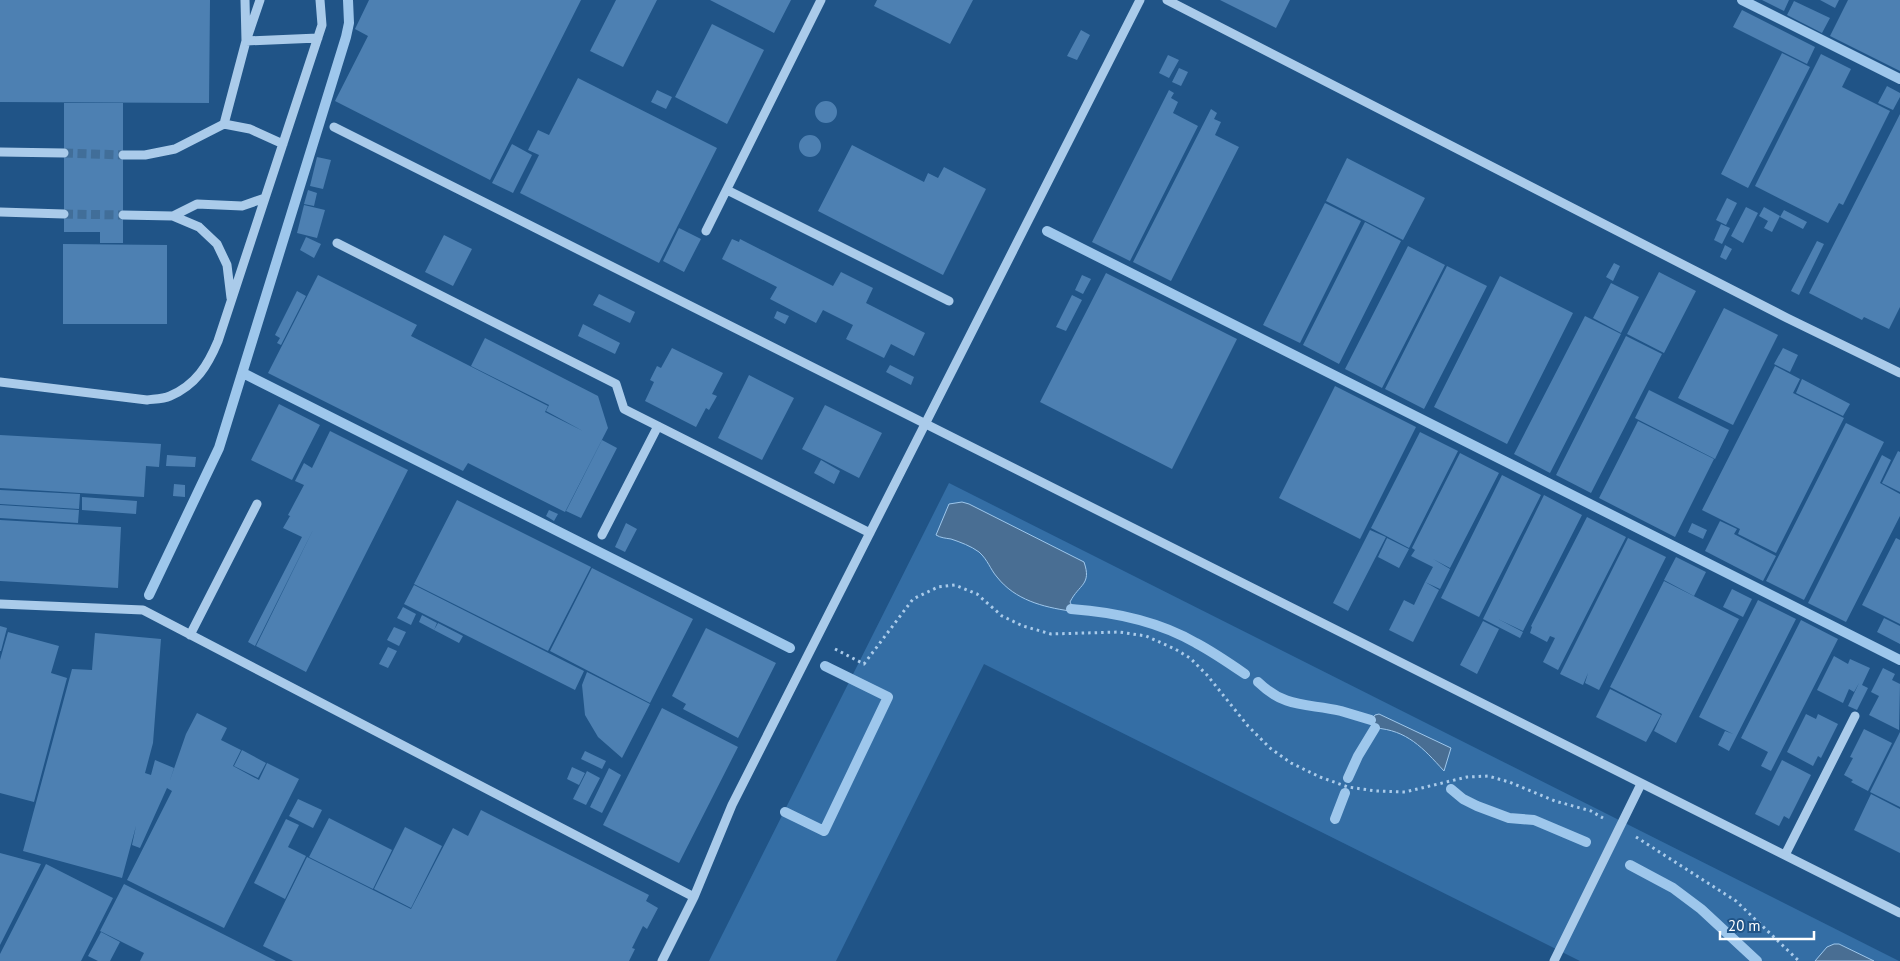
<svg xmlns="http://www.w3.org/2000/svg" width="1900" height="961" viewBox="0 0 1900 961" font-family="'PT Sans',sans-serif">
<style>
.green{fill:#346ea5}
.water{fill:#496e93;stroke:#9ec7ec}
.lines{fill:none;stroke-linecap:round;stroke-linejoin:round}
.stream{stroke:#9ec7ec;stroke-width:10}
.building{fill:#4d80b2}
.minor-tunnel{stroke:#416e99;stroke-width:9;stroke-dasharray:9 4.5;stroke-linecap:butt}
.path{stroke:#aacbea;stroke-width:3;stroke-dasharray:2.5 4;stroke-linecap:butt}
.minor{stroke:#aacbea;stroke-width:9}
</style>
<rect width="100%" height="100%" fill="#205487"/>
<path class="green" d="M949 483 1899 961H1580L984 664 836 961H709Z"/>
<path class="water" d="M962 502 969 504 1084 562C1092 585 1079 584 1070 602L1072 606 1070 611C1043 607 1015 600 997 577 990 569 988 560 979 552 971 546 960 542 951 539 945 538 941 538 936 535L949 504Z
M1379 714 1451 748 1444 771C1423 748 1407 730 1375 728L1371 720 1375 715Z
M1834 944H1839L1874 961H1815L1827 947Z"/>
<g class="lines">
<path class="stream" d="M1742 0 1900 79
M1047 231 1900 660
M243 373 790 648
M149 595 219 448 346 37 349 23 348 0
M1071 609C1114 612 1158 621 1196 643 1213 652 1229 663 1245 674
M1258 682C1286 709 1307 703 1341 711 1351 714 1361 717 1371 720
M1348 778 1358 756 1375 728
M1451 789 1463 799 1477 806 1509 818 1534 820 1586 842
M785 812 824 831 888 697 825 666
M1335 819 1345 793
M1630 865 1673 888 1701 909 1757 961"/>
</g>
<path class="building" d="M0 0H210L209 103 0 102Z
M369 0H581L490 180 335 101 368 36 355 29Z
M616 0H657L623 67 590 51Z
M710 0H791L774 33Z
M877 0H973L950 44 874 6Z
M1220 0H1290L1276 28Z
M1762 0H1789L1784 11Z
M1820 0H1839L1835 8Z
M1848 0H1900V71L1830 36Z
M1794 1 1830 18 1822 33 1787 15Z
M1742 10 1815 47 1807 64 1733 27Z
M712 24 764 50 727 124 675 97Z
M1081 30 1090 35 1077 60 1067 56Z
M1782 53 1810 67 1748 188 1721 174Z
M1821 54 1851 69 1842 87 1890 111 1843 205 1839 203 1828 223 1755 186Z
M1168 55 1179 60 1169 78 1159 73Z
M1179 68 1188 72 1181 86 1172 82Z
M578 78 717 148 659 263 520 193 539 155 528 150 538 130 549 135Z
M1887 86 1900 93V97L1893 110 1878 103Z
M657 90 672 97 666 109 651 102Z
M1169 90 1174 93 1171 98 1178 102 1173 113 1198 126 1130 261 1092 242Z
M815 112a11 11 0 1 1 22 0a11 11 0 1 1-22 0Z
M64 103H123V243H100V232H64Z
M1211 109 1217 113 1214 119 1221 122 1215 135 1239 147 1171 281 1133 262Z
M1900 114V307L1889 329 1864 317 1862 320 1809 293Z
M799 146a11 11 0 1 1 22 0a11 11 0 1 1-22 0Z
M512 144 532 155 513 193 492 183Z
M852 145 924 182 928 173 938 178 944 167 986 189 943 275 818 211Z
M317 157 331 160 323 189 310 186Z
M1347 158 1425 198 1403 240 1326 201Z
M308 190 317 193 314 206 304 204Z
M1727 198 1737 203 1726 225 1716 220Z
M1325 203 1361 221 1300 343 1263 325Z
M304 205 325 210 317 238 297 233Z
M1746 207 1758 213 1743 243 1731 236Z
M1764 207 1780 216 1772 232 1764 228 1768 221 1759 216Z
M1784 210 1807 222 1803 229 1780 217Z
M1365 222 1401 241 1339 364 1303 345Z
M1721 224 1730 228 1722 244 1714 240Z
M679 228 701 239 684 272 663 261Z
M444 235 472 249 453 286 425 272Z
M306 237 321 244 314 258 300 250Z
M732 239 739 242 740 239 833 286 841 272 873 288 866 303 925 333 914 356 891 344 884 358 846 339 853 325 823 310 816 323 770 299 777 287 722 259Z
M1817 241 1824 244 1799 295 1791 291Z
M63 244 167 245V324H63Z
M1725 245 1732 249 1726 260 1720 257Z
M1408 246 1445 265 1382 388 1345 369Z
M1614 263 1620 266 1613 281 1606 277Z
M1447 266 1487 286 1424 409 1385 389Z
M1659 272 1696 291 1664 353 1627 334Z
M1106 273 1237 339 1172 469 1040 402Z
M318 275 417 325 411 336 548 406 545 412 583 431 546 411 549 405 471 366 485 338 598 396 608 428 565 512 468 463 463 471 268 373Z
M1082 275 1091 279 1083 294 1075 290Z
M1500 276 1573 313 1507 444 1434 407Z
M1611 283 1639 297 1621 333 1593 318Z
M297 291 306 296 281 345 277 343 280 338 275 335Z
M599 294 635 312 630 323 593 305Z
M1072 295 1082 300 1066 331 1056 327Z
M1724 308 1778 335 1733 425 1678 398Z
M777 311 789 316 785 324 774 318Z
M1585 316 1621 334 1550 473 1514 454Z
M583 324 620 343 615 354 578 336Z
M1626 336 1662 354 1591 493 1556 475Z
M672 348 723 373 712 394 717 396 709 410 706 408 696 427 645 401 654 382 650 380 657 366 661 368Z
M1783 348 1798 355 1790 372 1774 364Z
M890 365 914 377 911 385 886 372Z
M1775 366 1800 379 1793 393 1844 418 1776 553 1738 534 1740 529 1702 510Z
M749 375 794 398 762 460 718 438Z
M1802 379 1850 404 1843 416 1796 393Z
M1335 386 1416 427 1360 539 1279 498Z
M1649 390 1729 430 1715 459 1635 418Z
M279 404 320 425 292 480 251 460Z
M825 405 882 433 859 478 802 449Z
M1638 421 1714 459 1675 537 1599 498Z
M1846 423 1884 442 1804 600 1766 581Z
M330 431 408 470 306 672 256 646 314 528 255 646 248 642 302 537 283 528 290 516 308 525 288 515 304 485 295 481 304 463 312 468Z
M1420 432 1458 451 1409 548 1371 528Z
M0 435 161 444 159 467 146 466 144 497 0 488Z
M602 440 617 448 581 518 566 511Z
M1898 451 1900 452V492L1882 483Z
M1460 453 1499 473 1450 568 1433 559 1450 569 1440 589 1425 582 1433 567 1411 556 1415 550 1412 548Z
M167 455 196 457 195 467 166 466Z
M1882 455 1891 460 1880 483 1900 494V516L1846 622 1808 603Z
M821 460 840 471 834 484 814 473Z
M1502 475 1541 495 1479 617 1441 598Z
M174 484 185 485V497L173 496Z
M0 490 80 494 79 509 0 504Z
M1544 495 1582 515 1523 631 1498 619 1523 632 1520 638 1483 619Z
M82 497 137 501 136 514 82 510Z
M457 500 591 567 548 651 414 584Z
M0 505 79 510 78 523 0 518Z
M549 510 558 514 554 521 546 516Z
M1587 517 1626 537 1558 670 1543 662 1555 638 1550 636 1547 642 1530 633 1532 627 1531 626Z
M0 520 121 527 118 588 0 581Z
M1720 521 1737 529 1734 534 1776 556 1763 581 1705 551Z
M626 523 637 529 625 552 615 547Z
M1692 523 1707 530 1703 539 1688 532Z
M1370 530 1386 537 1348 611 1333 603Z
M1387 538 1409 549 1399 568 1378 557Z
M1628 538 1666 557 1599 690 1585 683 1588 673 1583 685 1560 674Z
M1896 538 1900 540V624L1862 605Z
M1676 557 1706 572 1694 596 1664 580Z
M592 568 693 619 650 703 550 651Z
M1664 581 1739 619 1676 743 1654 731 1662 714 1610 687Z
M1425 582 1439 590 1413 642 1389 630 1404 600 1414 605Z
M414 585 584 671 575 690 404 604Z
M1732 589 1752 599 1743 617 1723 607Z
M1758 600 1796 619 1729 751 1718 745 1725 731 1733 734 1699 717Z
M403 607 416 614 411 625 397 618Z
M422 615 437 623 434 630 419 622Z
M1884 618 1900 626V644L1877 632Z
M1801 620 1838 639 1771 771 1761 766 1768 752 1741 738Z
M1483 621 1499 629 1477 674 1460 665Z
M438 623 463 636 459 643 434 630Z
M0 626 7 628 1 651H0Z
M394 627 406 632 399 646 387 640Z
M706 628 776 663 738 738 683 709 686 704 672 696Z
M8 632 59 646 51 673 67 678 34 802 0 793V660Z
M95 633 161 639 153 743 145 773 151 775 155 760 174 768 169 783 186 734 197 713 227 728 221 740 241 750 233 766 259 780 267 763 299 779 224 928 127 880 172 791 167 788 140 848 132 845 136 826 122 878 23 851 72 669 92 670Z
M388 647 397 651 388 668 379 664Z
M1834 656 1848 664 1850 659 1870 668 1862 685 1868 688 1857 710 1848 706 1859 683 1854 692 1849 689 1843 703 1817 690Z
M1883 668 1895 674 1892 680 1900 684 1899 730 1869 715 1879 696 1871 692Z
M587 672 650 704 622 758 598 737 585 715 582 685Z
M1610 689 1661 715 1646 742 1596 717Z
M662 708 738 747 679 863 603 825Z
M1806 714 1816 719 1818 714 1838 724 1821 758 1818 756 1813 766 1787 752Z
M1864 729 1892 743 1868 791 1851 782 1853 780 1844 775 1853 758 1850 757Z
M1900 732V807L1870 792Z
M242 750 266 763 258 778 234 766Z
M585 751 606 761 602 769 581 759Z
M1782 760 1811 775 1789 819 1784 816 1779 826 1755 814Z
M572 767 585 773 579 785 567 779Z
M609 768 621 775 602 813 590 807Z
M587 771 600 778 586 805 573 799Z
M1871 794 1900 809V853L1854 830Z
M298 799 322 810 313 828 289 816Z
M481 810 649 895 646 901 658 908 647 929 643 926 632 948 635 949 629 961H293L263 946 307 857 411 909 453 828 468 836Z
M329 818 392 850 373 889 309 857Z
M286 819 299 825 288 847 306 856 285 899 254 883Z
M405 827 442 846 411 908 374 889Z
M0 853 41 864 0 945Z
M46 864 113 898 81 961H0V954Z
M124 884 276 961H140L144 953 100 931Z
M101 932 120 942 110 961H98L88 956Z"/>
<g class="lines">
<path class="minor-tunnel" d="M64 153 123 155
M64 214 123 215"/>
<path class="path" d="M835 649 864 664 913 599 938 587 955 585 977 594 1002 616 1023 626 1051 634 1119 632 1146 636 1175 649 1190 658 1207 675 1248 726 1270 748 1291 763 1320 777 1348 787 1376 791 1405 792 1467 777 1488 776 1509 782 1555 801 1591 811 1603 818
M1636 837 1736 901 1799 961"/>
<path class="minor" d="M260 0 246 41 318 38
M1167 0 1787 318 1900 373
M224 124 246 41 245 0
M334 127 1900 913
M0 152 64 153
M123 155H145L175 149 224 124 250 129 283 144
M727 190 949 301
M0 212 64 214
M123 215 173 216 199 227 217 244 227 265 231 298
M173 216 197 204 242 206 265 198
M706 231 821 0
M337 243 616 384 624 409 870 533
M0 382 147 400C154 399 163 399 170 396 196 385 208 365 218 341L322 25 320 0
M602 535 658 426
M0 604 143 610 694 897
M190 635 257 504
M1785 855 1855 716
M662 961 694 897 732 805 1140 0
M1554 961 1641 784"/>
</g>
<path d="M1720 931v8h94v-8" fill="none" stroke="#ffffff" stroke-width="2.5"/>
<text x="1728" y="931" font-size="15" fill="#ffffff" stroke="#205487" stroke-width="4" paint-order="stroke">20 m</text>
</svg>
